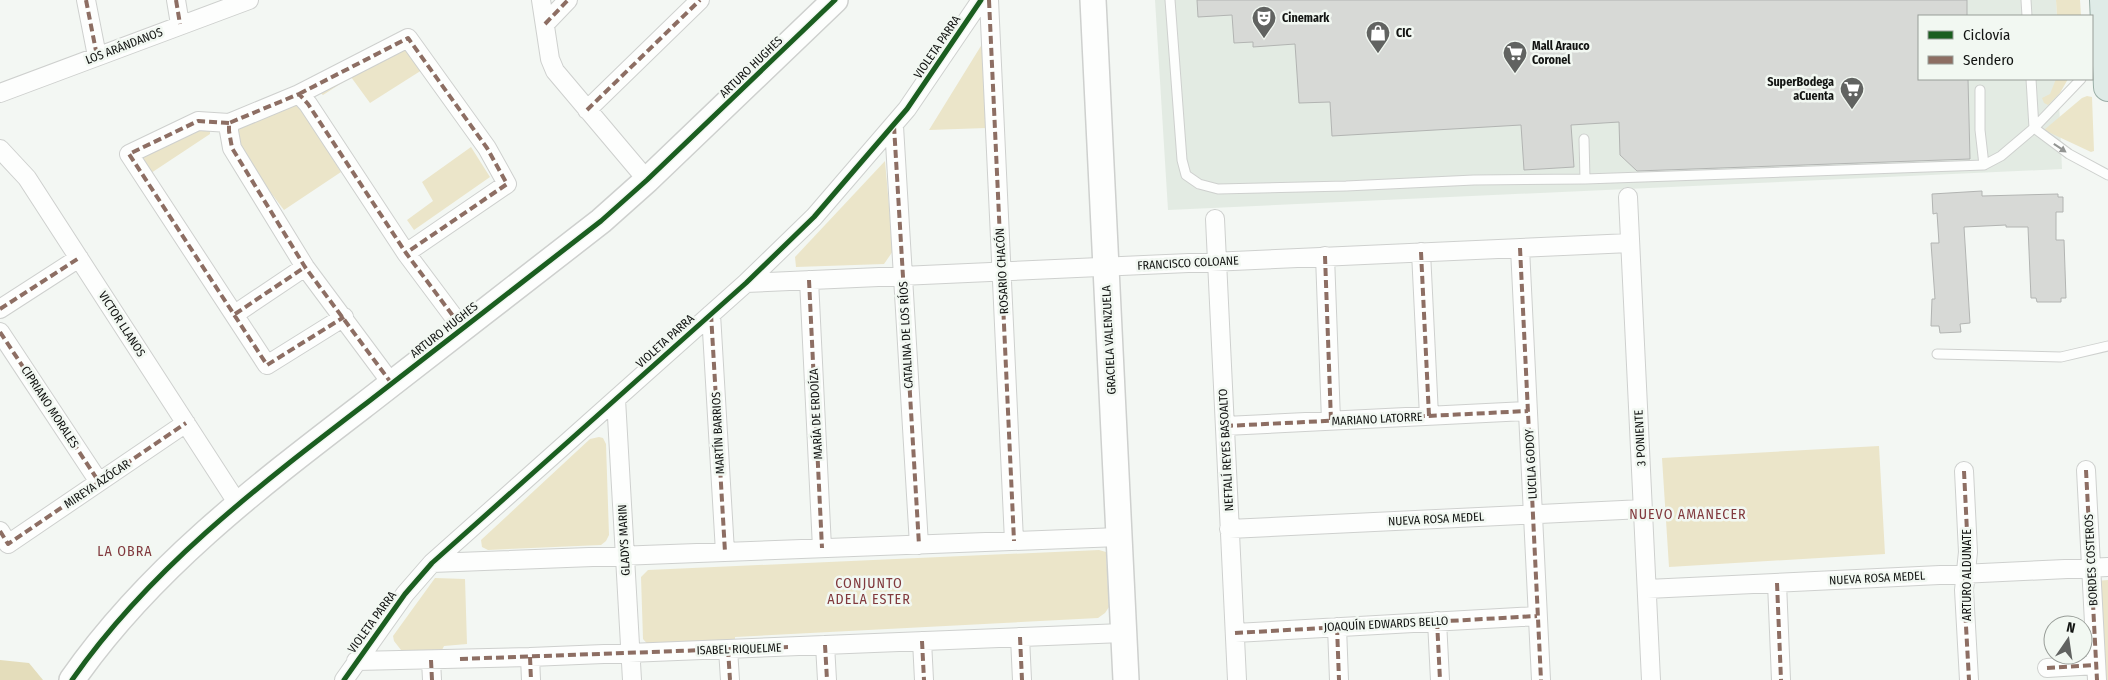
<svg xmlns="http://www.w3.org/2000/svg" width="2108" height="680" viewBox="0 0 2108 680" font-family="'Fira Sans Condensed',sans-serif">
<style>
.built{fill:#e3ebe3}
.green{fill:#ebe5c9}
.forest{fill:#e4ddbb}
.building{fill:#d7d9d6;stroke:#b2b4b2}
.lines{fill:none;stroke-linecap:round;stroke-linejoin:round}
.lane-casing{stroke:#ced0ce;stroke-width:11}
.street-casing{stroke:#ced0ce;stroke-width:20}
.secondary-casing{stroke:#ced0ce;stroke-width:28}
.primary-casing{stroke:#99ada6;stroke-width:30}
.lane{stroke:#fdfefd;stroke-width:9}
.street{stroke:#fdfefd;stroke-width:18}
.secondary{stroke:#fdfefd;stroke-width:25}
.primary{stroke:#dfebe7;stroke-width:28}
.quiet{stroke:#8d6e63;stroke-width:4;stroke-dasharray:8 4;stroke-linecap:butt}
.cycleway-casing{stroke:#f2f8f2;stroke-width:8}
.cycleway{stroke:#1b5e20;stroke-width:5}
.oneway{fill:#939593}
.labels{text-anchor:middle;stroke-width:5;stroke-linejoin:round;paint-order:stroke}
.poi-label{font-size:12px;font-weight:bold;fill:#121412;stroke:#f2f8f2;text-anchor:start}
.street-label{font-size:12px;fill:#121412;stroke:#f2f8f2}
.neighbourhood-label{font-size:14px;letter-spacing:1px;fill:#81393d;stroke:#f2f8f2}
</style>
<rect width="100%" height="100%" fill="#f3f7f3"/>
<path class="built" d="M1155 0H2056L2057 16H1919V79H2058L2062 169 1168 210Z"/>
<path class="green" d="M2056 0H2080L2081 16H2057Z
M984 41 986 128 929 130Z
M405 43 422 70 370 103 351 77 323 95 308 84Z
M2056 79H2068L2060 93 2048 105 2044 103 2042 98 2050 94Z
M2087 96 2092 97 2094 151 2091 152 2044 130 2082 98Z
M291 101 301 108 341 172 284 210 235 146 233 129Z
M210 126V134L145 177 132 144Z
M471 147 490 177 414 230 407 220 433 201 422 182Z
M885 161 893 251 884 264 796 267 795 257Z
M599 437 603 438 606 444 609 535 606 541 601 545 488 550 482 547 481 540 590 439Z
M1879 446 1885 554 1669 567 1662 458Z
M1099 550 1106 552 1109 607 1105 613 1098 618 735 637V643L652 649 643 639 641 577 648 570Z
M435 578 465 579 467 644 444 646 442 650H401L394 641 393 636Z
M2108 580V680H2101L2096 581Z"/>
<path class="forest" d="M0 660 29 663 43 680H0Z"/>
<path class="building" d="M1197 0H1967V16H1919V79H1968L1970 159 1637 171 1620 155 1619 122 1571 125 1574 167 1524 170 1521 125 1332 136 1330 102 1299 103 1295 44 1253 47V42L1234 43 1232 15 1198 17Z
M1982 191V196L2058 194V197H2063V212H2056V240H2064L2066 298H2061V302H2037L2036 298H2031L2028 227H2006V225L1964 227 1970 323 1960 324 1961 332 1940 333 1939 326H1931L1932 299H1935L1931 243H1939L1937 213 1933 214 1932 194Z"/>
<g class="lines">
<defs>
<path id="lane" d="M1170 0 1182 160 1186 175 1199 184 1218 189 1346 186 1474 180 1585 179
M2026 0 2027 16
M2081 79 2034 128 2069 154 2108 175
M1980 90V130L1984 165
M1584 139 1585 179 1984 165 2001 156 2034 128 2031 79
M1937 354 2061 357 2108 346"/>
<path id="street" d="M86 0 97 56
M176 0 180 24
M541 0 550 59 555 71 647 180
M989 0 1014 541
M545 24 568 0
M0 93 249 0
M299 94 408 38 487 148 507 184 406 253
M587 110 700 0
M229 123 198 121 129 154 267 365 344 317
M894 126 919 545
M0 149 27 178 238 504
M1628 197 1651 680
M1215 219 1237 680
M1520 248 1541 680
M1421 252 1429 416
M1325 256 1331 421
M809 280 822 548
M746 283 1630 243
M0 309 79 258
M235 314 305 267
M711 314 725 552
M0 332 99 482
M392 384 305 267 232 148 229 131V123L299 94 308 104 406 253 462 328
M616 399 632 680
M1225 426 1528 411
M2086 470 2097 680
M1964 471 1968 552 1964 590 1969 680
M1229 529 1643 509
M0 531 8 544 186 423
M432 563 1119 537
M1777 583 1781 680
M1647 589 2108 567
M1437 621 1440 680
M1337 627 1339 680
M1235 633 1537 616
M1020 637 1022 680
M922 641 924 680
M825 645 827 680
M728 649 730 680
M530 657 531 680
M431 660 432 680
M356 661 530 657 1123 633
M2047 668 2096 665
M344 680 405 594 432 563 746 283 814 217 907 109 981 0"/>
<path id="secondary" d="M1093 0 1126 680
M72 680C150 568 261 484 368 402 446 342 523 281 601 221L647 180 835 0"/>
<path id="primary" d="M2104 0 2108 87"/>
</defs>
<use href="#lane" class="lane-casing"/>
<use href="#street" class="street-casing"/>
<use href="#secondary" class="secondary-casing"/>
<use href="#primary" class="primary-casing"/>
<use href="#lane" class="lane"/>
<use href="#street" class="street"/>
<use href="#secondary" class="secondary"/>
<use href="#primary" class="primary"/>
<path class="quiet" d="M86 0 97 56
M176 0 180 24
M989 0 1014 541
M545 24 568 0
M299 94 408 38 487 148 507 184 406 253
M587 110 700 0
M229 123 198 121 129 154 267 365 344 317
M894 126 919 545
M1520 248 1541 680
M1421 252 1429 416
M1325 256 1331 421
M809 280 822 548
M0 309 79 258
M235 314 305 267
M711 314 725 552
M0 332 99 482
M392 384 305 267 232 148 229 131V123L299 94 308 104 406 253 462 328
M1225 426 1528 411
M2086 470 2097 680
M1964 471 1968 552 1964 590 1969 680
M0 531 8 544 186 423
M1777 583 1781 680
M1437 621 1440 680
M1337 627 1339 680
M1235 633 1537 616
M1020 637 1022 680
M922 641 924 680
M825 645 827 680
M728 649 730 680
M530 657 531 680
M460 659 788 647
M431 660 432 680
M2047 668 2096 665"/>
<defs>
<path id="cycleway" d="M72 680C150 568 261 484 368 402 446 342 523 281 601 221L647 180 835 0
M344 680 405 594 432 563 746 283 814 217 907 109 981 0"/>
</defs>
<use href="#cycleway" class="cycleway-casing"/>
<use href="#cycleway" class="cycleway"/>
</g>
<defs><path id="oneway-solid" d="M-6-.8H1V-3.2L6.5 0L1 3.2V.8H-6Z" transform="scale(1.25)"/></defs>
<use class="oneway" href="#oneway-solid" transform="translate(2060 148) rotate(34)"/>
<defs>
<symbol id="theatre-pin" viewBox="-11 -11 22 30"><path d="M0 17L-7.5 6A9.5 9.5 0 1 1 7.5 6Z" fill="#616361" stroke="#f2f8f2"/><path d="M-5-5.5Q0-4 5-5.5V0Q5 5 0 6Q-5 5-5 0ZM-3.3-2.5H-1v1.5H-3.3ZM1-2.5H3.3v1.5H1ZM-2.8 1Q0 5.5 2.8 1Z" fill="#fff"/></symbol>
<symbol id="shop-pin" viewBox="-11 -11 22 30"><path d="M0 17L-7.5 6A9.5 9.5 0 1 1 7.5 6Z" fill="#616361" stroke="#f2f8f2"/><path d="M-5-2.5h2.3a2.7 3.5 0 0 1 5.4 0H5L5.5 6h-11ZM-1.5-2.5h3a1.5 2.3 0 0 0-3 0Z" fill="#fff"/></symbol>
<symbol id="supermarket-pin" viewBox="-11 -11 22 30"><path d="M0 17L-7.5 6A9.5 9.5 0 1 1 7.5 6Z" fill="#616361" stroke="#f2f8f2"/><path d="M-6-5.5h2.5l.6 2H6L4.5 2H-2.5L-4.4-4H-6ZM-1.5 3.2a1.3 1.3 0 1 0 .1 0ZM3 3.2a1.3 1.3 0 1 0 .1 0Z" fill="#fff"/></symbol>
</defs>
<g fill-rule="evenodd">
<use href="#theatre-pin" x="1250" y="4" width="28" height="38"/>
<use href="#shop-pin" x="1364" y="19" width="28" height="38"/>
<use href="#supermarket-pin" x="1501" y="39" width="28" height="38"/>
<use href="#supermarket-pin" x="1838" y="75" width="28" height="38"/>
</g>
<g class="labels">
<g class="poi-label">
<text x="1282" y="22">Cinemark</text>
<text x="1396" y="37">CIC</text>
<text x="1532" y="50">Mall Arauco<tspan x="1532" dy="14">Coronel</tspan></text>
<text x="1834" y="86" text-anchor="end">SuperBodega<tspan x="1834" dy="14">aCuenta</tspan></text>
</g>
<g class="street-label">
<text transform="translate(124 46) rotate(-21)" y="4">LOS ARÁNDANOS</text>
<text transform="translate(937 47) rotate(-56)" y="4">VIOLETA PARRA</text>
<text transform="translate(751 67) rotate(-44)" y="4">ARTURO HUGHES</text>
<text transform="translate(1188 263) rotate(-3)" y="4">FRANCISCO COLOANE</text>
<text transform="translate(1002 271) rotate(-93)" y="4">ROSARIO CHACÓN</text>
<text transform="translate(122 324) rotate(57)" y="4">VICTOR LLANOS</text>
<text transform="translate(444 330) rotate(-38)" y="4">ARTURO HUGHES</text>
<text transform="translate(906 335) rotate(-93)" y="4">CATALINA DE LOS RÍOS</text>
<text transform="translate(1109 340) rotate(-93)" y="4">GRACIELA VALENZUELA</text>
<text transform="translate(665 341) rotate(-42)" y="4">VIOLETA PARRA</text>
<text transform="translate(50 407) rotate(57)" y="4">CIPRIANO MORALES</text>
<text transform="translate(816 414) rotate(-93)" y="4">MARÍA DE ERDOÍZA</text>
<text transform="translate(1377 419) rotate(-3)" y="4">MARIANO LATORRE</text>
<text transform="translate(718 433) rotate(-93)" y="4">MARTÍN BARRIOS</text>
<text transform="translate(1640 438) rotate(-93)" y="4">3 PONIENTE</text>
<text transform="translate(1226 450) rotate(-93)" y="4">NEFTALÍ REYES BASOALTO</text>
<text transform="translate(1531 464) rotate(-93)" y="4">LUCILA GODOY</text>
<text transform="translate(97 484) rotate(-34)" y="4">MIREYA AZÓCAR</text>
<text transform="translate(1436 519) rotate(-3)" y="4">NUEVA ROSA MEDEL</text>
<text transform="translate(624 540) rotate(-93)" y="4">GLADYS MARIN</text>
<text transform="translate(2091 560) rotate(-93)" y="4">BORDES COSTEROS</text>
<text transform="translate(1967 575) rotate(-90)" y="4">ARTURO ALDUNATE</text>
<text transform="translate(1877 578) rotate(-3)" y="4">NUEVA ROSA MEDEL</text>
<text transform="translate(372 622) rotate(-54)" y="4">VIOLETA PARRA</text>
<text transform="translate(1386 624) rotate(-3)" y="4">JOAQUÍN EDWARDS BELLO</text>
<text transform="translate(739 649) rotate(-2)" y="4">ISABEL RIQUELME</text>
</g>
<g class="neighbourhood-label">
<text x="1688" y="519">NUEVO AMANECER</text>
<text x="125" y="556">LA OBRA</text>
<text x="869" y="588">CONJUNTO<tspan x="869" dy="16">ADELA ESTER</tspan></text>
</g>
</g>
<rect x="1918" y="15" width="175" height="65" fill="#f2f8f2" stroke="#989d98"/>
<rect x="1928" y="31" width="25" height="8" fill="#1b5e20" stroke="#989d98"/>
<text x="1963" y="40" font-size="15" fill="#121412">Ciclovía</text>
<rect x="1928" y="56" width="25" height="8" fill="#8d6e63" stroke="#989d98"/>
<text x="1963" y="65" font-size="15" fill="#121412">Sendero</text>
<g transform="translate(2068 640) rotate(13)"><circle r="24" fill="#f2f8f2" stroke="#989d98"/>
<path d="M0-4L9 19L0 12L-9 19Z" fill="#616361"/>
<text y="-8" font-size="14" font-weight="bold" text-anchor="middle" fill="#121412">N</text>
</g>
</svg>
